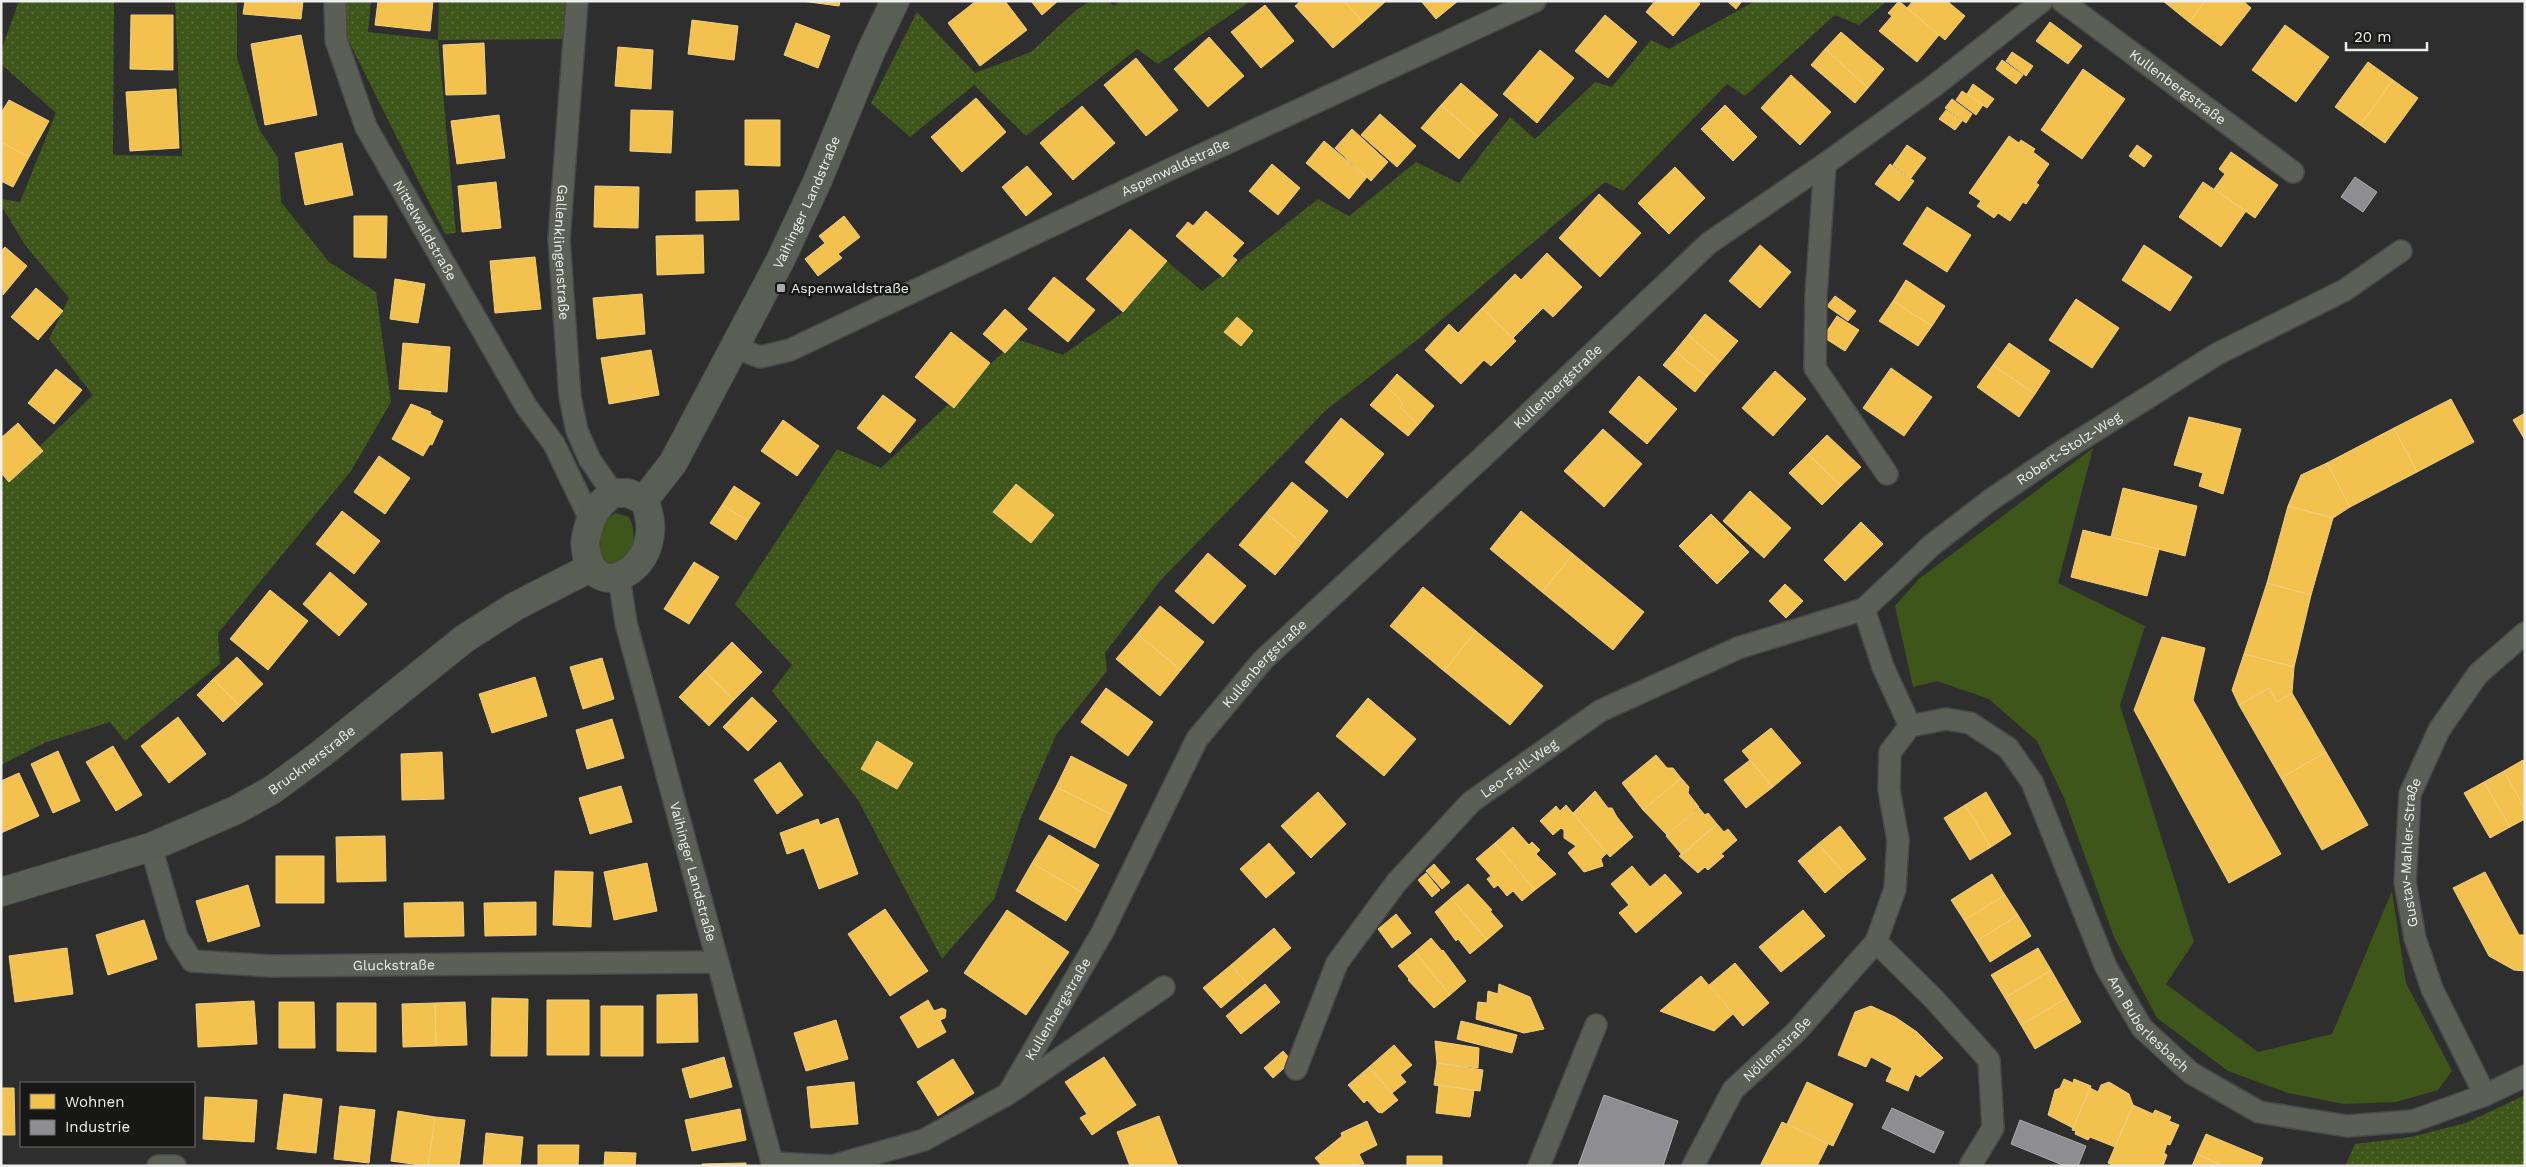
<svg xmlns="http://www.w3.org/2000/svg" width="2526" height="1167" viewBox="0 0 2526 1167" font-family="'Work Sans',sans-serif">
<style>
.grass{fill:#3e5619}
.park{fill:url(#park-dots)}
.homes{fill:#f2c14e;stroke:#f1cf7e}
.industry{fill:#8d8d92;stroke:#aaabae}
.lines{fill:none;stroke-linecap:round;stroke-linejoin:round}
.street-casing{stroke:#494949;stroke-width:24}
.secondary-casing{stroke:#494949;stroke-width:30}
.street{stroke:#5b5f55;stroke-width:21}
.secondary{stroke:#5a5f55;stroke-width:28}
.poi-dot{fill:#abacab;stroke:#171716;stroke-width:2}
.labels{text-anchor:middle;stroke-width:5;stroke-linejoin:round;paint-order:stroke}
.street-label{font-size:14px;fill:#eff0ee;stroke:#171716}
.poi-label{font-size:14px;fill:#eff0ee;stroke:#171716;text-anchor:start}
</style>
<defs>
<pattern id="park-dots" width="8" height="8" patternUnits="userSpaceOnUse" patternTransform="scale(1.25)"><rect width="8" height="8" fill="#3e5619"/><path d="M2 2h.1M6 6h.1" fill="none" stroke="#5a6f3b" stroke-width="1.8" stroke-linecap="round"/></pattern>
</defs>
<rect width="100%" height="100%" fill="#2e2e2e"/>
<path class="grass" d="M2093 448 2058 583 2145 626 2120 705 2194 942 2166 984 2258 1052 2332 1034 2392 891 2406 983 2452 1071 2438 1090 2396 1102 2344 1104 2288 1093 2228 1071 2157 1018 2114 937 2064 798 2037 741 1989 699 1937 681 1913 687 1895 606 1919 579Z
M616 513 629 517C637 534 634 546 624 561L606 566C598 549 595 522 616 513Z"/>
<path class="park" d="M19 1H114L113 155 182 156 175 1H237V57L259 129 278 158 281 202 329 262 376 292 391 402 351 471 218 633 220 664 125 741 110 722 44 743 1 765V483L93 395 49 339 69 298 25 245 1 205V199L20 202 56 113 1 64V51Z
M345 1H371L368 32 438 40 439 1H566L562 39 438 40 456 233 445 234 345 34Z
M1090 1H1108L1114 6 1120 1H1251L1158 64 1137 49 1026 136 974 85 910 137 871 103 917 12 975 73 1031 52 1075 11Z
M1755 1H1887L1859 25 1835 15 1745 96 1727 84 1623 191 1605 182 1421 337 1325 411 1160 581 1105 653 1107 671 1056 735 1022 815 994 899 942 959 858 800 772 691 792 665 735 604 837 449 881 468 1017 339 1063 355 1123 312 1167 261 1202 291 1318 199 1349 216 1416 162 1459 183 1510 117 1535 139 1595 82 1612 87 1651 40 1669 49Z
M2525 1095V1166H2345L2355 1144 2411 1137 2466 1123Z"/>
<path class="homes" d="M245 1H303L301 19 243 14Z
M378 1H433L430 31 375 25Z
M802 1H840L839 6Z
M976 1H1005L1027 30 980 66 948 23Z
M1031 1H1058L1042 15Z
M1301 1H1344L1363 22 1333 48 1295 6Z
M1344 1H1386L1363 22Z
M1421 1H1458L1436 19Z
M1655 1H1697L1700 4 1673 36 1646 12Z
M1727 1H1742L1736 9Z
M1899 1 1939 35 1917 62 1879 31 1892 16 1888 13Z
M1913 1H1947L1965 16 1945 40 1907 8Z
M2163 1H2205L2189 22Z
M2205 1H2243L2251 8 2221 46 2189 22Z
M1265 5 1294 41 1261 68 1231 32Z
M131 15H173V70L130 69Z
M1605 15 1637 42 1608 78 1575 51Z
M692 20 738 26 734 60 688 54Z
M2050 22 2082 46 2068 64 2036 41Z
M796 23 830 36 818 68 784 55Z
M2285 25 2329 57 2296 102 2252 70Z
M1841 32 1884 69 1868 88 1825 49Z
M301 35 317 115 265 125 251 44Z
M1209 37 1244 76 1208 107 1174 69Z
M484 43 486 94 446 95 443 45Z
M618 47 653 50 651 89 615 86Z
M1825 49 1868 88 1855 103 1811 65Z
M1540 50 1574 78 1537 123 1503 94Z
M2012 52 2033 66 2026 76 2006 61Z
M1136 58 1178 110 1146 136 1104 85Z
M2002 60 2023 75 2016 84 1996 69Z
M2368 62 2393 80 2360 125 2335 107Z
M2083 69 2125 99 2082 159 2041 130Z
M1791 75 1831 112 1800 145 1761 108Z
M2393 80 2418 98 2385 143 2360 125Z
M1461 83 1498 115 1478 137 1441 105Z
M1973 84 1994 99 1987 108 1967 94Z
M176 89 179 148 130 151 126 92Z
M1962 91 1983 105 1976 115 1956 100Z
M976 98 1006 132 962 172 931 137Z
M1952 99 1972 114 1966 123 1945 108Z
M9 100 49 121 29 157 1 142V113Z
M1441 105 1478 137 1459 159 1421 128Z
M1725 105 1757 137 1733 161 1701 129Z
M1082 106 1115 143 1073 180 1040 143Z
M631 110 673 111 671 153 630 151Z
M1946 110 1962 121 1955 130 1939 119Z
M1380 114 1416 146 1397 167 1361 135Z
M499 115 505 158 457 164 451 121Z
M745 120H780V166L745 165Z
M1352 129 1388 162 1371 181 1335 148Z
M2009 136 2019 143 2021 140 2035 149 2033 152 2049 164 2036 183 2039 185 2026 204 2023 202 2010 221 1998 213 1994 218 1977 206 1981 201 1969 193Z
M1324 141 1367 177 1349 199 1306 163Z
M1 142 29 157 13 187 1 181Z
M342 143 353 195 305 205 295 153Z
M1907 145 1926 158 1911 178 1893 165Z
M2137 145 2152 156 2144 167 2129 156Z
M2231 152 2278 185 2255 218 2214 189 2225 174 2219 169Z
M1272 164 1300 188 1278 215 1249 191Z
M1890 164 1914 181 1899 201 1875 184Z
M1027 166 1052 194 1026 216 1002 187Z
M1675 167 1705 198 1669 234 1638 203Z
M496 182 501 228 462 232 458 186Z
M2203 182 2246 211 2221 247 2179 217Z
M595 186 639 187 638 228 594 227Z
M738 190 739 220 696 221V191Z
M1599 194 1641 233 1600 277 1559 238Z
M1927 207 1971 235 1947 272 1903 244Z
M1206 211 1244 243 1232 256 1237 260 1223 277 1176 236 1188 222 1193 226Z
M354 216H387L386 258 354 257Z
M844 216 860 237 838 254 842 258 818 276 805 259 825 243 819 236Z
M1130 229 1167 261 1123 312 1086 279Z
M703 235 704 273 657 275 656 236Z
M1760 245 1791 272 1760 308 1729 281Z
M2144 245 2192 277 2170 311 2122 280Z
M5 247 27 266 3 295 1 251Z
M1547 253 1582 287 1553 317 1543 308 1513 338 1482 308 1515 274 1521 280Z
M535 257 541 309 495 313 490 261Z
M1054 277 1095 310 1068 342 1028 309Z
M395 279 425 284 418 323 390 319Z
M1906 280 1945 306 1932 326 1893 301Z
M36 288 63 311 38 340 11 317Z
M642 294 645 334 597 339 593 298Z
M1835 296 1856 311 1848 321 1827 306Z
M2076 299 2119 328 2092 368 2049 340Z
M1893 301 1932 326 1918 346 1879 321Z
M1482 308 1516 341 1491 366 1484 360 1461 384 1425 350 1449 324 1458 333Z
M1005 309 1027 329 1005 353 983 334Z
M1705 314 1738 341 1720 362 1688 335Z
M1837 316 1859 330 1845 351 1823 337Z
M1237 317 1253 331 1241 346 1224 332Z
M951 332 990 363 954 408 915 377Z
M1688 335 1720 362 1707 377 1675 351Z
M403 343 450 347 447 392 399 389Z
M2009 343 2050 371 2035 394 1993 365Z
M651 350 659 395 609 404 601 358Z
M1675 351 1707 377 1695 392 1663 365Z
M1993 365 2035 394 2019 417 1977 387Z
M1891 368 1932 397 1904 436 1863 408Z
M56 369 82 390 54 424 28 403Z
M1775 371 1806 399 1773 436 1742 408Z
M1397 374 1434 406 1418 425 1400 407 1403 404 1398 397 1386 387Z
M1639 376 1677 409 1647 444 1609 412Z
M1386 387 1398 397 1403 404 1400 407 1418 425 1408 436 1370 405Z
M883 395 916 420 890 453 857 428Z
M2451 399 2474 442 2417 472 2394 428Z
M411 404 431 412 430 414 443 421 432 445 430 444 423 456 392 439Z
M2525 413V440L2513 420Z
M2189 417 2241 429 2223 494 2199 486 2203 473 2174 465Z
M1341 418 1384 454 1347 498 1305 462Z
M783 420 819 446 797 476 761 451Z
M18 423 43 451 9 482 1 473V438Z
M2394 428 2417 472 2350 507 2327 463Z
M1603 429 1642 464 1604 507 1564 471Z
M1827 435 1861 467 1841 486 1808 454Z
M1808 454 1841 486 1822 505 1789 473Z
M379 456 410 478 385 514 354 492Z
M2327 463 2350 507 2333 518 2288 506 2301 475Z
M1292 482 1328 511 1302 543 1266 513Z
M1016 484 1054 515 1031 543 993 512Z
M734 486 760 503 748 521 722 505Z
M2123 488 2197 506 2185 556 2111 537Z
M1750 491 1791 528 1764 558 1723 521Z
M722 505 748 521 736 540 710 523Z
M2288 506 2333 518 2311 595 2267 583Z
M342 511 380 541 354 574 316 544Z
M1521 511 1573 554 1542 592 1490 549Z
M1266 513 1302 543 1275 575 1239 545Z
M1711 514 1749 552 1717 584 1679 546Z
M1861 522 1883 544 1845 581 1824 560Z
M2083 530 2159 549 2147 596 2071 577Z
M1208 553 1246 586 1213 624 1175 591Z
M1573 554 1644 612 1613 650 1542 592Z
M694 562 719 577 689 624 664 609Z
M330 572 367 604 339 636 303 604Z
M2267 583 2311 595 2294 667 2244 654Z
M1785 584 1803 601 1786 618 1769 601Z
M1423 587 1476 631 1444 671 1390 626Z
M270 590 308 621 268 670 230 639Z
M1160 606 1204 642 1181 670 1137 634Z
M1476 631 1543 686 1510 725 1444 671Z
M1137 634 1181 670 1160 696 1116 659Z
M2162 637 2205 648 2193 700 2281 854 2229 883 2134 710Z
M732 642 762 672 734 700 704 671Z
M2244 654 2294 667 2292 693 2277 702 2269 688 2239 705 2232 690Z
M237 657 263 684 240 706 213 679Z
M602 658 614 699 583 709 570 667Z
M704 671 734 700 709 726 679 697Z
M535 677 547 716 492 733 479 694Z
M213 679 240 706 223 722 197 695Z
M1106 688 1153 722 1128 756 1081 722Z
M2269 688 2277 702 2292 693 2326 752 2281 778 2239 705Z
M752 697 777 721 748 751 723 727Z
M1368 698 1416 739 1384 776 1336 736Z
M178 717 206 754 169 783 141 746Z
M612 719 624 758 587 769 576 730Z
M1771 728 1801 763 1773 787 1742 751Z
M877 741 913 763 897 789 861 769Z
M113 746 142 795 116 811 86 762Z
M58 751 80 801 53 813 31 764Z
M442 752 444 799 402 800 401 754Z
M2326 752 2368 825 2322 850 2281 778Z
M1656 755 1667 768H1673L1681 778 1643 810 1622 783Z
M1071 756 1127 785 1112 815 1056 787Z
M1750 760 1773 787 1746 808 1724 780Z
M2523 760 2525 762V809L2504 771Z
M780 762 803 795 777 814 754 780Z
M2504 771 2525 809V819L2510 827 2484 782Z
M19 773 39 816 1 833V781Z
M1681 778 1689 787 1688 793 1699 807 1667 835 1643 810Z
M2484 782 2510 827 2490 838 2464 793Z
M621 786 632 822 590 834 579 798Z
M1056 787 1112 815 1095 848 1039 819Z
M1595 791 1608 808H1612L1617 817 1633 837 1610 857 1573 813Z
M1318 792 1346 824 1311 858 1281 826Z
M1986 792 2011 834 1991 847 1965 805Z
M1566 805 1607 853 1601 859 1603 866 1584 872 1568 853 1576 846 1564 838V830L1561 828 1553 835 1540 821 1556 806 1560 811Z
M1965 805 1991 847 1970 860 1944 818Z
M1699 808 1705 815 1708 813 1717 824 1682 855 1666 836Z
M838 818 858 874 819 889 804 848 787 854 780 833 818 819 820 825Z
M1717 824 1724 832 1728 829 1737 840 1721 854 1724 856 1708 870 1705 867 1698 873 1679 856Z
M1840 826 1866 859 1846 875 1818 844Z
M1513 827 1529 845 1532 842 1540 850 1536 854 1556 874 1535 890 1495 843Z
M1049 835 1099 865 1083 893 1032 863Z
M385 836 386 881 337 882 336 837Z
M1269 843 1295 873 1266 898 1240 869Z
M1495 843 1535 890 1522 901 1513 891 1507 896 1498 885 1494 888 1487 879 1491 876 1476 859Z
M1818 844 1846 875 1825 893 1798 861Z
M276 856H324V903H276Z
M647 863 657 911 614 920 604 872Z
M1032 863 1083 893 1066 921 1016 891Z
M1434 864 1450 882 1442 889 1426 871Z
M1632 866 1650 887 1665 874 1682 893 1636 933 1619 913 1629 905 1611 884Z
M555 871 593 872 591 927 553 925Z
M2485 872 2519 935H2525V971L2514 970 2489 956 2453 888Z
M1426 873 1440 890 1432 897 1418 880Z
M1992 874 2005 895 1964 920 1951 900Z
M1468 884 1492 910 1490 911 1503 926 1487 940 1451 898Z
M248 885 260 926 208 942 196 901Z
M2005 895 2018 915 1977 941 1964 920Z
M1451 898 1487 940 1470 954 1458 939 1456 941 1435 912Z
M463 902 464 936 405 937 404 903Z
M536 902V935L485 936 484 903Z
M885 909 928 971 890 996 848 934Z
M1007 910 1069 952 1026 1015 964 973Z
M1803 910 1825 936 1781 972 1759 947Z
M1396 914 1411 933 1392 948 1378 929Z
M2018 915 2031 936 1990 962 1977 941Z
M144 920 157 959 108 975 96 935Z
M1274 928 1291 948 1248 985 1231 965Z
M1431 938 1442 951 1443 950 1466 981 1450 995 1415 952Z
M67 948 73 994 15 1002 9 956Z
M2038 948 2051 970 2005 998 1991 975Z
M1415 952 1450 995 1434 1008 1408 980 1409 979 1398 966Z
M1735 963 1769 1003 1743 1026 1709 985Z
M1231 965 1248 985 1221 1008 1203 988Z
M2051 970 2067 998 2021 1025 2005 998Z
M1701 976 1733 1014 1714 1031 1660 1011Z
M1265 984 1280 1002 1241 1034 1226 1016Z
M1499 984 1530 997 1544 1029 1524 1033 1476 1019 1478 1002 1487 1003 1488 991 1498 994Z
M697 994 698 1042 657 1043V995Z
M492 998 528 999 527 1056H491Z
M2067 998 2081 1022 2035 1049 2021 1025Z
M547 1000H589V1055H547Z
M928 1000 934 1011 942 1008 946 1010 945 1018 940 1020 946 1032 918 1048 900 1017Z
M254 1001 257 1044 198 1047 196 1004Z
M279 1002H314L315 1048H279Z
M465 1002 467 1045 436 1046 435 1003Z
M337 1003H376V1052L337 1051Z
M435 1003 436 1046 403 1047 402 1004Z
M601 1006H643V1056H601Z
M1871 1006 1895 1017 1917 1032 1943 1058 1920 1077 1915 1074 1908 1091 1886 1081 1892 1068 1871 1057 1866 1067 1838 1055 1855 1012Z
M836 1020 848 1059 806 1071 794 1033Z
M1461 1021 1517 1035 1512 1053 1457 1039Z
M1435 1041 1479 1048 1478 1068 1437 1063Z
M1394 1045 1412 1065 1400 1075 1406 1082 1392 1093 1369 1067Z
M1283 1051 1292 1061 1273 1078 1264 1068Z
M724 1057 732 1087 690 1098 682 1069Z
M1104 1057 1136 1105 1092 1135 1080 1118 1087 1114 1065 1082Z
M953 1059 974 1093 938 1116 917 1082Z
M1437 1063 1483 1070 1480 1091 1434 1085Z
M1369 1067 1398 1100 1382 1113 1378 1112 1367 1100 1364 1103 1348 1085Z
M2064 1079 2073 1083 2074 1079 2091 1086 2073 1128 2048 1115 2055 1090 2060 1088Z
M854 1082 858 1124 811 1128 807 1087Z
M1807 1082 1853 1104 1833 1146 1787 1124Z
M2109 1082 2129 1094 2133 1105 2115 1147 2090 1137 2088 1140 2075 1134 2076 1131 2072 1130 2090 1088 2098 1092 2101 1085Z
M1439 1085 1474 1090 1470 1117 1436 1113Z
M1 1088H14L15 1135H1Z
M284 1094 322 1099 316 1153 277 1149Z
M205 1097 257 1100 254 1142 203 1139Z
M2133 1105 2153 1114 2155 1110 2171 1117 2169 1121 2179 1125 2170 1145 2167 1144 2164 1153 2167 1155 2163 1166H2115L2108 1163Z
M340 1106 375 1110 369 1163 334 1159Z
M740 1109 746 1140 692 1151 685 1120Z
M398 1111 435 1117 428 1166 391 1161Z
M1159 1116 1178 1166H1130L1117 1132Z
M435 1117 465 1120 459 1166H428Z
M1367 1121 1377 1145 1359 1154 1364 1164 1322 1166 1315 1158 1342 1136 1341 1133Z
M1782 1122 1828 1144 1817 1166H1760Z
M486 1133 523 1137 520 1166H483Z
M2206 1134 2263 1158 2260 1166H2224L2197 1154Z
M538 1145H579L578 1166H538Z
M605 1152 636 1153 635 1166H604Z
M2197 1154 2224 1166H2192Z
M1407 1156H1442V1166H1407Z
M746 1163V1166H702V1164Z"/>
<path class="industry" d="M2355 177 2377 192 2363 212 2341 197Z
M1604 1095 1678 1121 1663 1166H1578Z
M1892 1108 1944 1132 1934 1153 1882 1128Z
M2020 1120 2086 1146 2078 1166H2065L2011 1144Z"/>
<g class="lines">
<defs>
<g id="street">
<path id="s1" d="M335 1 336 40 366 127 526 406 554 444 590 519"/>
<path id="s2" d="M577 1 559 239 570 397 577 431 590 460 613 493"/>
<path id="s3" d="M2062 1 2293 172"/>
<path d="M1825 164 1816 296 1815 368 1887 474"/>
<path id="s4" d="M733 347 760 357 790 350 1175 167 1535 1"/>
<path id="s5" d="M619 577 626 623 773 1166"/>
<path d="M1864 609 1883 667 1910 726"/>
<path id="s6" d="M1910 726 1946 719 1970 723 2008 748 2032 782 2106 967 2142 1028 2191 1073 2259 1112 2347 1126 2413 1121 2485 1095 2525 1076"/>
<path id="s7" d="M151 847 177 937 192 961 271 966 717 962"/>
<path d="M1876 942 1933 998 1989 1060 1993 1128 1970 1166"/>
<path id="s8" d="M1296 1069 1337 963 1396 883 1471 802 1600 711 1738 648 1864 609 1932 545 1989 501 2061 452 2217 354 2345 290 2401 251"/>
<path d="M1012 1091 1164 987"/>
<path id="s9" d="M2485 1095 2432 989 2415 938 2405 882 2410 794 2439 730 2478 674 2525 633"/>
<path id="s10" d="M773 1163 832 1166 924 1140 1008 1094 1102 933 1197 739 1263 660 1501 440 1709 243 1825 164 1934 86 2042 1"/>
<path d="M158 1166H175"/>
<path d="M1539 1166 1596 1025"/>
<path id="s11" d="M1693 1166 1733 1090 1797 1031 1876 942 1895 889 1898 840 1889 790 1890 752 1910 726"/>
</g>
<g id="secondary">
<path d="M613 493H628L644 500C672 563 598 606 587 556 586 550 584 543 586 537 590 517 597 505 613 493Z"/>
<path id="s12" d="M644 500 673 463 780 261 817 182 871 51 895 1"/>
<path id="s13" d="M1 892 151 847 236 810 272 790 321 754 464 639 514 607 590 568"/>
</g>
</defs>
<use href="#street" class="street-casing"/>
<use href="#secondary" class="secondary-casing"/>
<use href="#street" class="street"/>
<use href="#secondary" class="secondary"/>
</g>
<rect class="poi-dot" x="776" y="283" width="10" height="10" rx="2.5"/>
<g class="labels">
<g class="street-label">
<text dy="5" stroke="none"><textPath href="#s3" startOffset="144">Kullenbergstraße</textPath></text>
<text dy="5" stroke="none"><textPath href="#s4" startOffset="486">Aspenwaldstraße</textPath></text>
<text dy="5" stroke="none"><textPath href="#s12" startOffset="340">Vaihinger Landstraße</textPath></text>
<text dy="5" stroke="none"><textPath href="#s1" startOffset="250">Nittelwaldstraße</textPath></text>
<text dy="5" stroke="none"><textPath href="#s2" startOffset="252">Gallenklingenstraße</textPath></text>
<text dy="5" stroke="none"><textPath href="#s10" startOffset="1158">Kullenbergstraße</textPath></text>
<text dy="5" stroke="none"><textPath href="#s8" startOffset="1026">Robert-Stolz-Weg</textPath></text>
<text dy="5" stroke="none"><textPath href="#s10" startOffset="754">Kullenbergstraße</textPath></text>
<text dy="5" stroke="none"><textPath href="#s13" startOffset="340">Brucknerstraße</textPath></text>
<text dy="5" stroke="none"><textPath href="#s8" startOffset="382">Leo-Fall-Weg</textPath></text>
<text dy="5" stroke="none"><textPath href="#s9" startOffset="259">Gustav-Mahler-Straße</textPath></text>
<text dy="5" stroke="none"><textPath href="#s5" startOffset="304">Vaihinger Landstraße</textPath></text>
<text dy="5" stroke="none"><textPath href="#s7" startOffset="324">Gluckstraße</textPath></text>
<text dy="5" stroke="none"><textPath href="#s10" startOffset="349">Kullenbergstraße</textPath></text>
<text dy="5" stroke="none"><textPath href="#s6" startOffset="419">Am Buberlesbach</textPath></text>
<text dy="5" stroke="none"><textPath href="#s11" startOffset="146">Nöllenstraße</textPath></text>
</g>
<g class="poi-label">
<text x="791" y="293">Aspenwaldstraße</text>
</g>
</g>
<rect width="2526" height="1167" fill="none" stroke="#eff0ee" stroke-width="5"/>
<rect x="20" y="1082" width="175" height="65" fill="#171716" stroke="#6d6e6c"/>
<rect x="30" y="1094" width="25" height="15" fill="#f2c14e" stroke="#6d6e6c"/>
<text x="65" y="1107" font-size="15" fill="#eff0ee">Wohnen</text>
<rect x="30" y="1120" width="25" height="15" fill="#8d8d92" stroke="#6d6e6c"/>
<text x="65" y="1132" font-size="15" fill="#eff0ee">Industrie</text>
<path d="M2346 42v8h81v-8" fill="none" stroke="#eff0ee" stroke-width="2.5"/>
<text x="2354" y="42" font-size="15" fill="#eff0ee" stroke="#171716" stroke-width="4" paint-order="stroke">20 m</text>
</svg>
